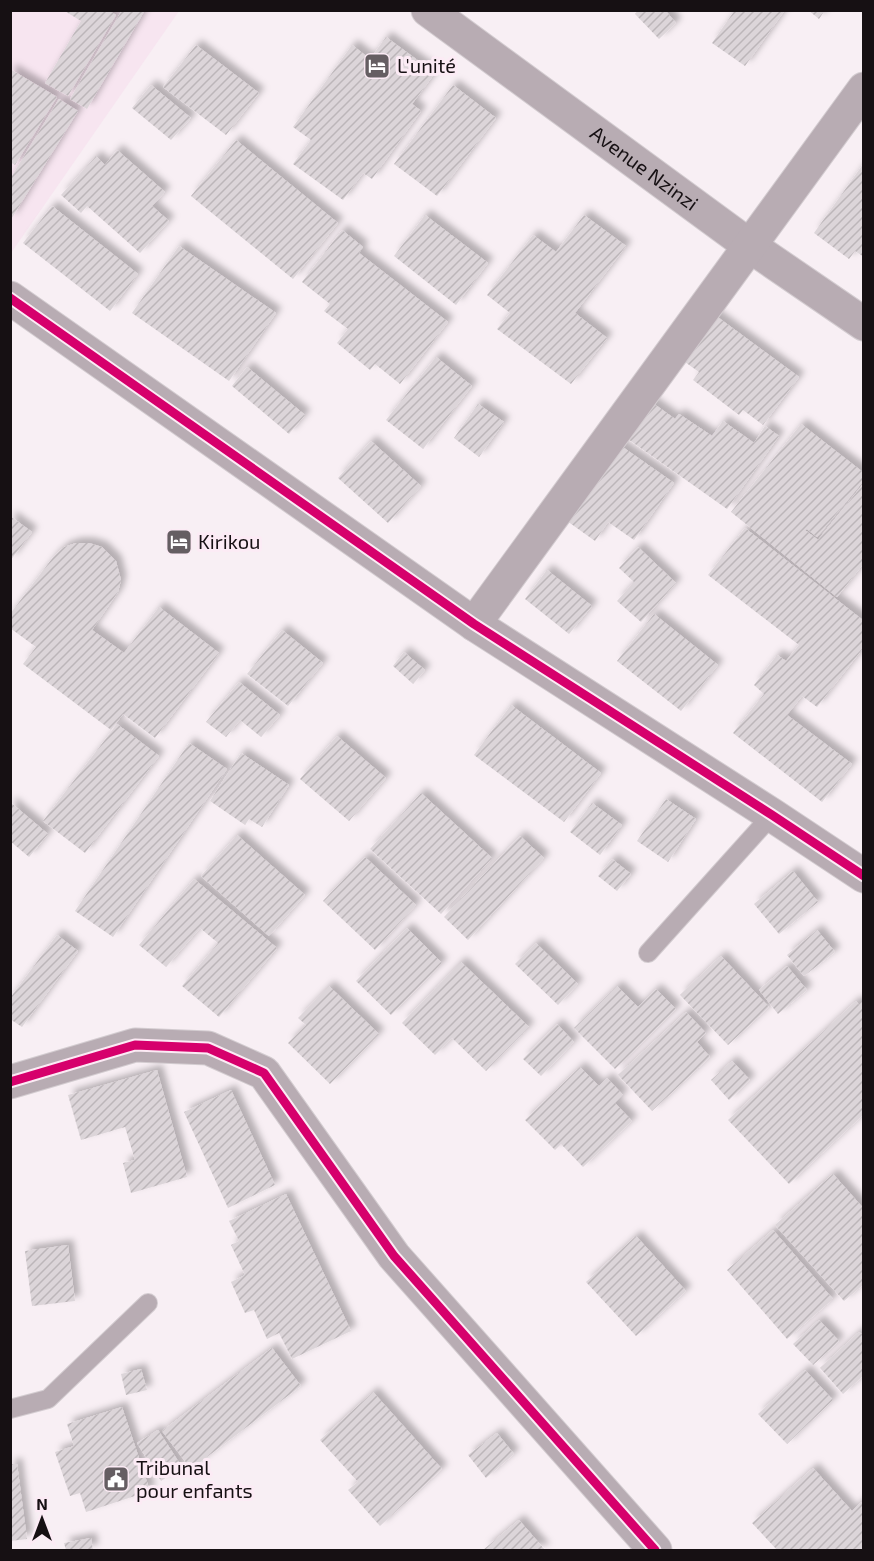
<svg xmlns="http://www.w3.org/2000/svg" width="874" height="1561" viewBox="0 0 874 1561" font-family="'Exo 2',sans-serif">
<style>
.built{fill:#f7e5f0}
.building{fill:url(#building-hatch);filter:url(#shadow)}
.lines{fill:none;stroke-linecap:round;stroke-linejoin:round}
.lane-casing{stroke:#d3ccd0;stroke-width:20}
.street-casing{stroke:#d3ccd0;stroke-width:35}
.lane{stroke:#b8acb3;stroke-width:18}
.street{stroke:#b8acb3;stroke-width:33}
.cycleway-casing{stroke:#fcebf5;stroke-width:13}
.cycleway{stroke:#d6006c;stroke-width:9}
.labels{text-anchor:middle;stroke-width:6;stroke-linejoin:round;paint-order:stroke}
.poi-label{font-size:20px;fill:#161013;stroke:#fcebf5;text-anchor:start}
.street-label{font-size:20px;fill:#161013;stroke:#fcebf5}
</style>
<defs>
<pattern id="building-hatch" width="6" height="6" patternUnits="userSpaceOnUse" patternTransform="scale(1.5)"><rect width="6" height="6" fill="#dcd5d9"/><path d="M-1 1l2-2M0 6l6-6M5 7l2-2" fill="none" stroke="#bcb6b9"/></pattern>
<filter id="shadow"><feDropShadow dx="5.5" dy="-5.5" stdDeviation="3" flood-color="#0004"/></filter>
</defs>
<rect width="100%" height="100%" fill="#f8eff4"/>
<path class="built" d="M11 11H179L11 253Z"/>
<path class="building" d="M63 10H108L116 15 68 96 45 83 81 21Z
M122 10H145L87 109 70 99Z
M639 10H665L676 23 659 39 635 14Z
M735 10H785L745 66 712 43Z
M808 10H825L819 19Z
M386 37 435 73 412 104 421 111 372 179 363 173 343 200 293 164 311 140 293 127 352 45 370 59Z
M196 45 259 93 226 135 163 87Z
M10 69 57 97 15 165 10 162Z
M151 85 191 118 171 140 132 108Z
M453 85 496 118 437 196 394 164Z
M59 99 78 111 10 221V179Z
M236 140 338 223 293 279 191 196Z
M117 150 165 192 152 206 169 221 140 253 87 206 81 213 61 195 96 156 105 165Z
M864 163V257L855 251 849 259 814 233Z
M52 206 138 274 110 311 23 243Z
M425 215 488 263 456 305 394 256Z
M584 215 626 246 575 313 607 338 571 384 497 329 510 313 487 295 533 235 556 252Z
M342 230 363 247 359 253 448 322 400 384 375 364 370 370 337 343 348 329 324 311 330 304 302 282Z
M179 246 276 313 229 381 132 313Z
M708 310 799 377 763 425 743 410 739 415 693 380 699 372 675 355Z
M436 357 472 386 423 449 386 420Z
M247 367 305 415 289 434 232 386Z
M643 396 675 419 679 414 712 436 723 421 754 443 765 426 779 436 727 509 618 432Z
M478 404 504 422 479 457 454 438Z
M801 424 864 473V480L817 537 807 529 805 530 818 540 864 483V563L837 597 731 512Z
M371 441 421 486 388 523 338 478Z
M614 441 674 483 634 540 608 522 595 541 560 516Z
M10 516 32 532 10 561Z
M745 528 864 621V647L817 707 802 696 787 715 852 764 822 802 733 733 764 694 754 685 777 655 786 661 799 645 708 575Z
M76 543H89L102 547 116 561 121 580 118 592 92 630 124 653 159 607 219 653 155 738 123 714 111 730 23 664 36 647 10 628V614L54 556 64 547Z
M638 547 676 583 641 622 617 601 634 582 619 568Z
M547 570 592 606 569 634 525 599Z
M654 614 718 665 681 711 617 661Z
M282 630 323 663 288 706 247 674Z
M404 652 425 670 413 684 393 666Z
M239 682 280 715 261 737 240 720 226 737 206 722Z
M511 705 601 773 564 822 474 755Z
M117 724 159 756 85 853 43 821Z
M337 736 386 778 349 821 300 779Z
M189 743 227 769 113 937 75 911Z
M241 753 289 785 262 827 249 819 245 825 210 801Z
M421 793 492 858 441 914 370 849Z
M666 799 696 819 668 862 637 841Z
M10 802 48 834 29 857 10 841Z
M592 803 622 825 600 855 570 832Z
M237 835 305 895 269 936 201 876Z
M520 836 544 858 468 940 444 917Z
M365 857 416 905 375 950 323 901Z
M612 859 631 874 617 891 598 876Z
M793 871 818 902 779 934 754 904Z
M194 879 277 948 219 1017 182 986 218 943 200 928 166 967 139 945Z
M407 928 442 963 391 1015 356 981Z
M817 930 835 952 804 976 787 955Z
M57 935 78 951 22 1027 10 1019V998Z
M536 943 578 984 558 1005 515 964Z
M721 956 769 1007 728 1045 680 995Z
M461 962 529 1027 486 1071 452 1038 435 1055 402 1023Z
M787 966 807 990 778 1014 759 990Z
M329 986 379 1034 330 1084 288 1043 306 1025 298 1018Z
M617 986 638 1007 656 989 676 1009 615 1069 574 1028Z
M856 1001 859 1005 864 1001V1114L789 1184 728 1120Z
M686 1012 706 1033 697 1042 710 1057 652 1111 618 1075Z
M557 1024 574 1042 541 1076 523 1059Z
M732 1061 750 1080 729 1100 711 1080Z
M580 1067 599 1086 607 1078 623 1095 615 1103 632 1121 583 1167 561 1144 555 1150 525 1120Z
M157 1070 187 1177 131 1193 123 1163 135 1160 125 1127 81 1140 68 1095Z
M231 1090 275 1185 228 1208 184 1112Z
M833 1174 864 1209V1284L844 1301 775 1225Z
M286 1194 351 1331 292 1359 279 1333 267 1339 254 1310 245 1313 231 1282 245 1275 231 1245 239 1241 229 1221Z
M773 1230 833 1299 787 1339 727 1270Z
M636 1236 686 1291 636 1336 586 1282Z
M68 1245 75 1301 32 1306 25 1251Z
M819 1320 839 1341 813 1365 793 1344Z
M859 1332 864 1336V1375L843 1394 820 1368Z
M272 1348 301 1386 191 1469 162 1431Z
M141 1369 147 1390 126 1395 121 1374Z
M805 1370 833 1400 787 1444 758 1414Z
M373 1392 442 1469 380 1526 348 1490 358 1482 320 1440Z
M122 1407 150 1491 86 1512 80 1493 70 1496 55 1452 74 1446 67 1424Z
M158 1430 182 1467 161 1481 137 1443Z
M497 1433 514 1454 486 1478 468 1455Z
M10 1464H17L27 1539 10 1541Z
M813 1468 852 1511 861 1502 864 1504V1550H777L752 1523Z
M519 1520 545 1550H483Z
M91 1538 93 1550H66L64 1543Z"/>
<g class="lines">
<defs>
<path id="lane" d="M648 953 772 815
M10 1409 48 1399 148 1303"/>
<g id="street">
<path id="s1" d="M428 10 750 246 864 324"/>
<path d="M10 298 474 624 772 815 864 876"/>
<path d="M474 624 864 89"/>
<path d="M10 1082 135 1045 208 1048 264 1073 394 1256 655 1550"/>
</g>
</defs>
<use href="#lane" class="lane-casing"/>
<use href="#street" class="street-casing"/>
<use href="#lane" class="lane"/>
<use href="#street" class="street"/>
<defs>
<path id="cycleway" d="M10 298 474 624 772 815 864 876
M10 1082 135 1045 208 1048 264 1073 394 1256 655 1550"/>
</defs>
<use href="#cycleway" class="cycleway-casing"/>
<use href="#cycleway" class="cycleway"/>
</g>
<defs>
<symbol id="hotel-square" viewBox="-11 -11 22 22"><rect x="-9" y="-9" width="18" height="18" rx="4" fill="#655e62" stroke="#fcebf5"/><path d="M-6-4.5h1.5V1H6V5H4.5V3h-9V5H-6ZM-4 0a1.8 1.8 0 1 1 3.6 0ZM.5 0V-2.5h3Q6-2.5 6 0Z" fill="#fff"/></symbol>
<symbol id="civic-square" viewBox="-11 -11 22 22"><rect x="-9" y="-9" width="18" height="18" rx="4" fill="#655e62" stroke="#fcebf5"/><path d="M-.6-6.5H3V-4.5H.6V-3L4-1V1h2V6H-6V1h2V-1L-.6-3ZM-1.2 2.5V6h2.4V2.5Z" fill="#fff"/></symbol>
</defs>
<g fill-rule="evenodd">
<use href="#hotel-square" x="362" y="51" width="30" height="30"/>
<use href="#hotel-square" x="164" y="527" width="30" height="30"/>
<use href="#civic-square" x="101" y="1464" width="30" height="30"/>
</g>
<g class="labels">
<g class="poi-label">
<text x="397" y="73">L'unité</text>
<text x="198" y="549">Kirikou</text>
<text x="136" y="1475">Tribunal<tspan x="136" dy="23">pour enfants</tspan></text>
</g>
<g class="street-label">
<text dy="7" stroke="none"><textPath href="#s1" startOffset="268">Avenue Nzinzi</textPath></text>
</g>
</g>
<rect width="874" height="1561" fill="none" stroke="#161013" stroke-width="24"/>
<g transform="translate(42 1519)" stroke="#fcebf5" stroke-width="4.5" paint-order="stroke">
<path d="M0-4.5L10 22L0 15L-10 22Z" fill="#161013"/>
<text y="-9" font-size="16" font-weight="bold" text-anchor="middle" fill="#161013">N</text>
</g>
</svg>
